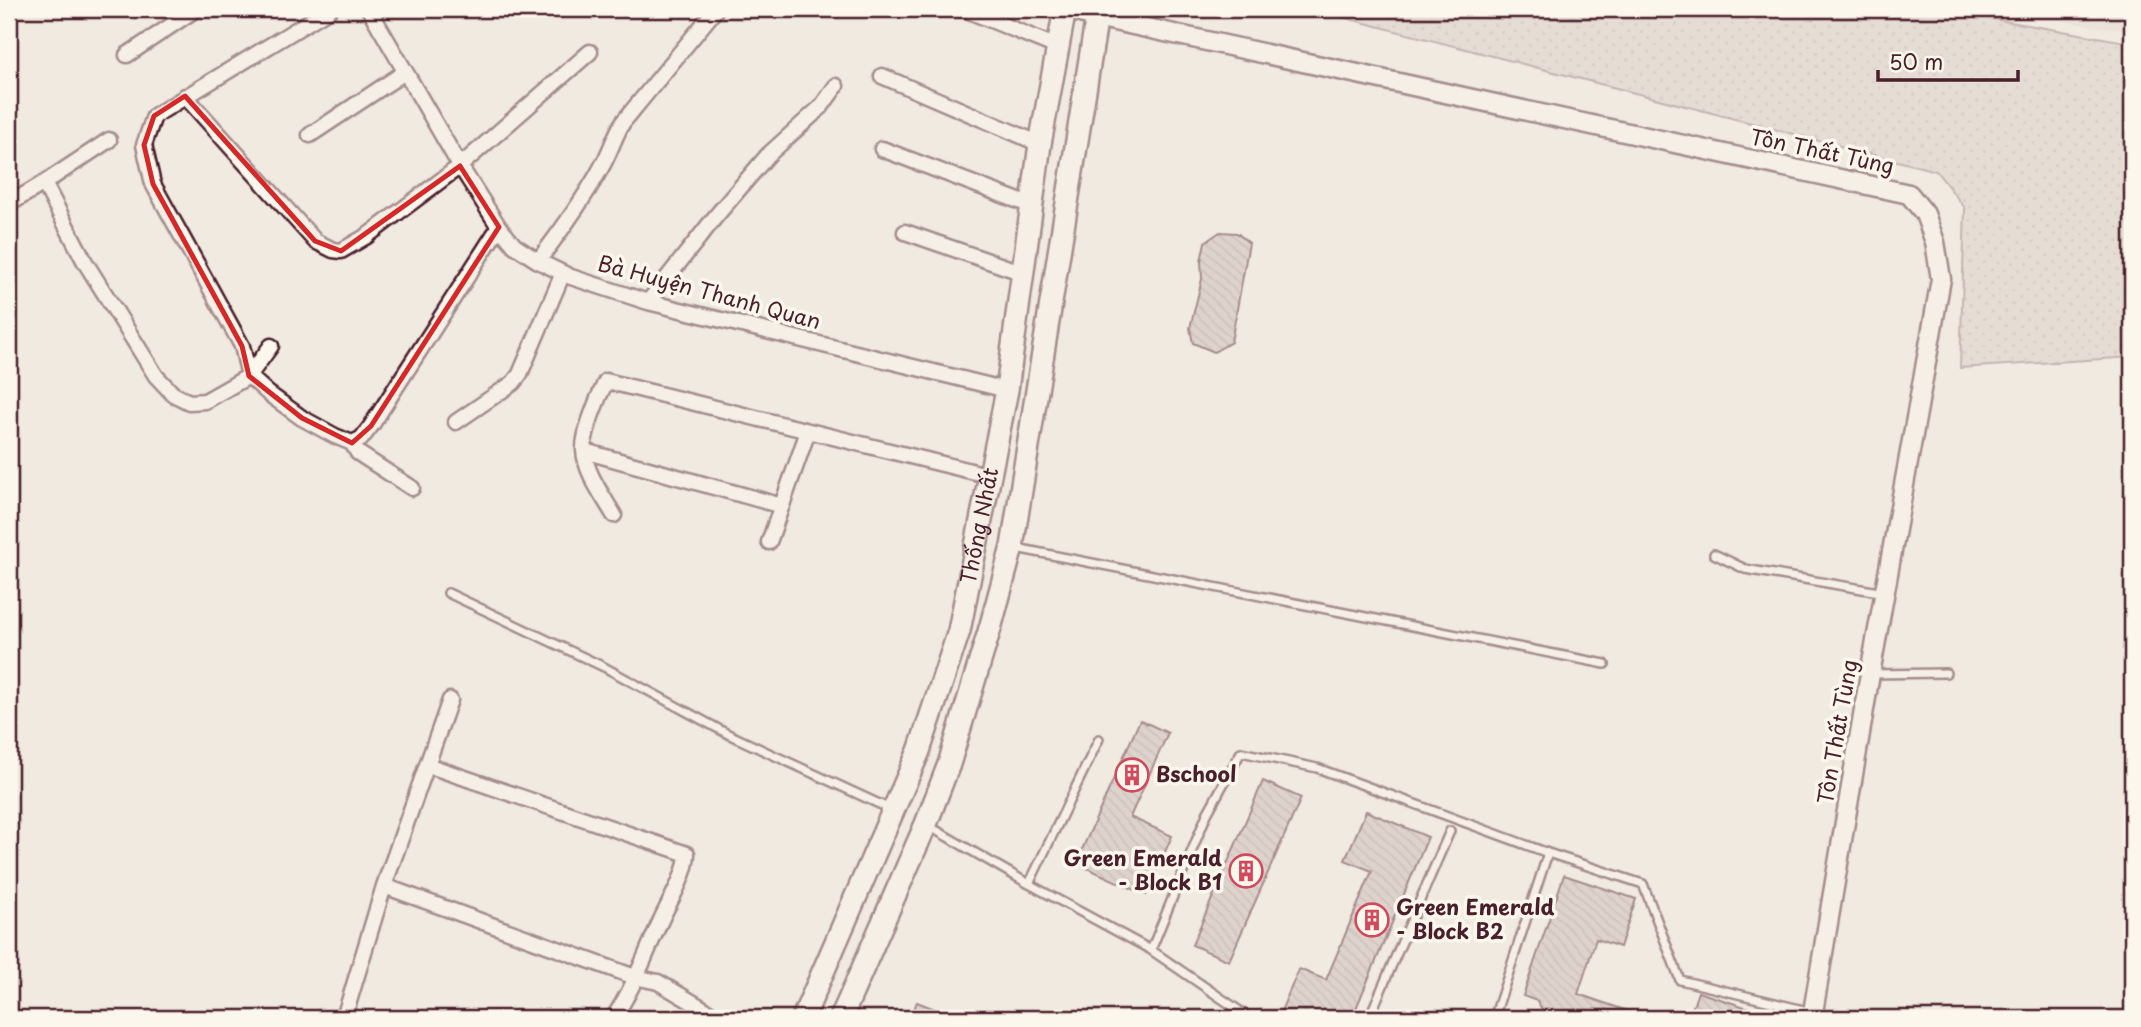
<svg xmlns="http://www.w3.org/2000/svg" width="2141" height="1027" viewBox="0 0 2141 1027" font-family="'Playpen Sans',sans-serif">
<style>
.built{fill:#e4dbd2}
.grass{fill:url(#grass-dots);stroke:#917678;stroke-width:2}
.building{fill:url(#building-back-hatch);stroke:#4a1f2b;stroke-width:2}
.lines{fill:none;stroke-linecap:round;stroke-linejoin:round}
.service-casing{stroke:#4a1f2b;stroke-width:12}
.minor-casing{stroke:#4a1f2b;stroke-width:19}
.tertiary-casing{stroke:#4a1f2b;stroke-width:23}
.secondary-casing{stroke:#4a1f2b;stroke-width:26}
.service{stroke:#fbf7ec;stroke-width:7}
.minor{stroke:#fbf7ec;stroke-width:14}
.tertiary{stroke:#fbf7ec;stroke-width:18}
.secondary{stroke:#fbf7ec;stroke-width:21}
.marked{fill:none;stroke:#d62828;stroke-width:5;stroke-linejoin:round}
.labels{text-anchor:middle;stroke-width:7;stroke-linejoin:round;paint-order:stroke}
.street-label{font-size:21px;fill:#4a1f2b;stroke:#fbf7ec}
.poi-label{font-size:21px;font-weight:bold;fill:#4a1f2b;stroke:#fbf7ec;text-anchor:start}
</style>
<defs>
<pattern id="grass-dots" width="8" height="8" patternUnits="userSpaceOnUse" patternTransform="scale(1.75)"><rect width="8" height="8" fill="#d8ccc6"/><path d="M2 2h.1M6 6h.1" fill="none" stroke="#bbafaa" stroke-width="1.8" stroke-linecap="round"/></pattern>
<pattern id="building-back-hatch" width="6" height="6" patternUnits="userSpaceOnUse" patternTransform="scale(1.75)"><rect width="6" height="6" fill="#c8b8b3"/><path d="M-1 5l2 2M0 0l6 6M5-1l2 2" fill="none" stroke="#a49592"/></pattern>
</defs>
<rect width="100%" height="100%" fill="#f0eae0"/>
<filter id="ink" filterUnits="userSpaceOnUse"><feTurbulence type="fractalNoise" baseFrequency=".0143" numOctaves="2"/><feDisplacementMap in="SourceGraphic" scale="14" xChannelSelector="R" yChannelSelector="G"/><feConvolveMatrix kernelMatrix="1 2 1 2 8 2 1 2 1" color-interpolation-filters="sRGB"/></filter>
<g filter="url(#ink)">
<path class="built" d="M1991 9H2132V32Z"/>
<path class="grass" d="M1311 9H1935L2132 43V357L1960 368 1965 208 1936 171Z"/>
<path class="building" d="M1220 232 1237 233 1249 243 1231 342 1214 352 1193 343 1190 328 1202 279 1201 261 1205 242Z
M1140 720 1168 733 1130 817 1172 836 1146 895 1076 863Z
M1263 781 1301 798 1229 961 1192 945Z
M1366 811 1428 837 1352 1018H1278L1299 969 1326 980 1372 871 1345 860Z
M1564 875 1636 899 1620 947 1596 939 1578 994 1648 1018H1546V1016L1537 1001 1523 996Z
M1698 992 1748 1008 1744 1018H1689Z
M917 1002 958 1018H910Z"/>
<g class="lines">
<defs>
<path id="service" d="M1016 548 1605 664
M1714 554 1745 569 1885 593
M448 593 604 667 728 734 890 809
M1871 674 1946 673
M1099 739 1029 884 1151 950 1207 814 1241 752 1317 768 1548 853 1494 1018
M927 825 1029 884
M1548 853 1643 884 1680 980 1812 1012
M1151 950 1250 1018
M1369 1018 1450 831"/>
<path id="minor" d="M369 9 460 166 499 227 515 246 538 261 571 277 648 302 1007 390
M964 9 1057 47
M127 55 196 9
M882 76 1040 144
M185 96 315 241 333 250 341 251 367 236 460 166 590 52
M310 135 405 72
M109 140 44 183 85 262 156 376 173 394 189 402 205 401 249 376 271 346
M882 149 1032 206
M9 204 44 183
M905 232 1023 273
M538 261C561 231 583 201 601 168 610 153 614 137 623 122L716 9
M648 302 716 216 768 155 821 107 836 86
M249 376 242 346 153 184 144 145 154 116 330 9
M249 376 269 394 302 418 335 436 352 443 358 453 412 488
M456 422 513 383 520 374 563 273
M352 443 361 439 371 426 499 227
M584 451 782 506
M614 515C603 496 585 472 584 450 583 433 598 397 606 381L991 476
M769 542 808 431
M427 765 687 854C686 876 670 900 661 920 646 952 634 989 613 1018
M384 886 635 977 658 982 719 1018
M344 1018 384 886 450 700"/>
<path id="tertiary" d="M1065 9 1096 17 1909 194 1925 214 1935 242 1941 279 1870 674 1812 1018"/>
<g id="secondary">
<path id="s1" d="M803 1018 919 751 959 631 1007 390 1040 144 1065 9"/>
<path d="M841 1018 926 824 949 764 991 625 1012 547 1098 9"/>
</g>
</defs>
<use href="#service" class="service-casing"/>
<use href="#minor" class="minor-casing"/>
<use href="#tertiary" class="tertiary-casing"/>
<use href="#secondary" class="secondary-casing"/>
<use href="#service" class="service"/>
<use href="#minor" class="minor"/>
<use href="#tertiary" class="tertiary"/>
<use href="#secondary" class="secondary"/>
</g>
</g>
<path d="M0 0H2141V1027H0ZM185 96 315 241 341 251 460 166 499 227 371 426 352 443 302 418 249 376 242 346 153 184 144 145 154 116Z" fill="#f0eae0" fill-opacity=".55" fill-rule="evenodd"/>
<path class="marked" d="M185 96 315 241 341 251 460 166 499 227 371 426 352 443 302 418 249 376 242 346 153 184 144 145 154 116Z"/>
<defs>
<symbol id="building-ring" viewBox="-11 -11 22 22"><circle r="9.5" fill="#fbf7ec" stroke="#d1495b" stroke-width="1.5"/><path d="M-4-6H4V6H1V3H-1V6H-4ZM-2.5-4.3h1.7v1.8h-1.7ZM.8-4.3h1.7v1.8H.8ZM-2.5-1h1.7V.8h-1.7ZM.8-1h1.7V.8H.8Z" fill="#d1495b"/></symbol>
</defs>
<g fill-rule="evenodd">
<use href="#building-ring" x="1113" y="756" width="38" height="38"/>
<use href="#building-ring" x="1227" y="852" width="38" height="38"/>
<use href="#building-ring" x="1353" y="901" width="38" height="38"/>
</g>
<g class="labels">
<g class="street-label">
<text transform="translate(1822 152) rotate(12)" y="7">Tôn Thất Tùng</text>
<text transform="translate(709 293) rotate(15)" y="7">Bà Huyện Thanh Quan</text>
<text dy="7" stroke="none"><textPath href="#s1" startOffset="525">Thống Nhất</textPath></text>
<text transform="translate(1838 732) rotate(-80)" y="7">Tôn Thất Tùng</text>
</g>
<g class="poi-label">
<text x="1156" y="782">Bschool</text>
<text x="1222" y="866" text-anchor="end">Green Emerald<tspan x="1222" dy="24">- Block B1</tspan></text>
<text x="1396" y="915">Green Emerald<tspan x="1396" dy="24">- Block B2</tspan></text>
</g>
</g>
<rect width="2141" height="1027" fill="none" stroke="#fbf7ec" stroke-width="35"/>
<rect x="18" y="18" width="2106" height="992" fill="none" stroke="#4a1f2b" stroke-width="2.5" filter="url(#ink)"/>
<path d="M1878 70v10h140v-10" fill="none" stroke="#4a1f2b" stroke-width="3.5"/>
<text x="1889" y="70" font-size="21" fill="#4a1f2b" stroke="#fbf7ec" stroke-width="5" paint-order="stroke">50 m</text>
</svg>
